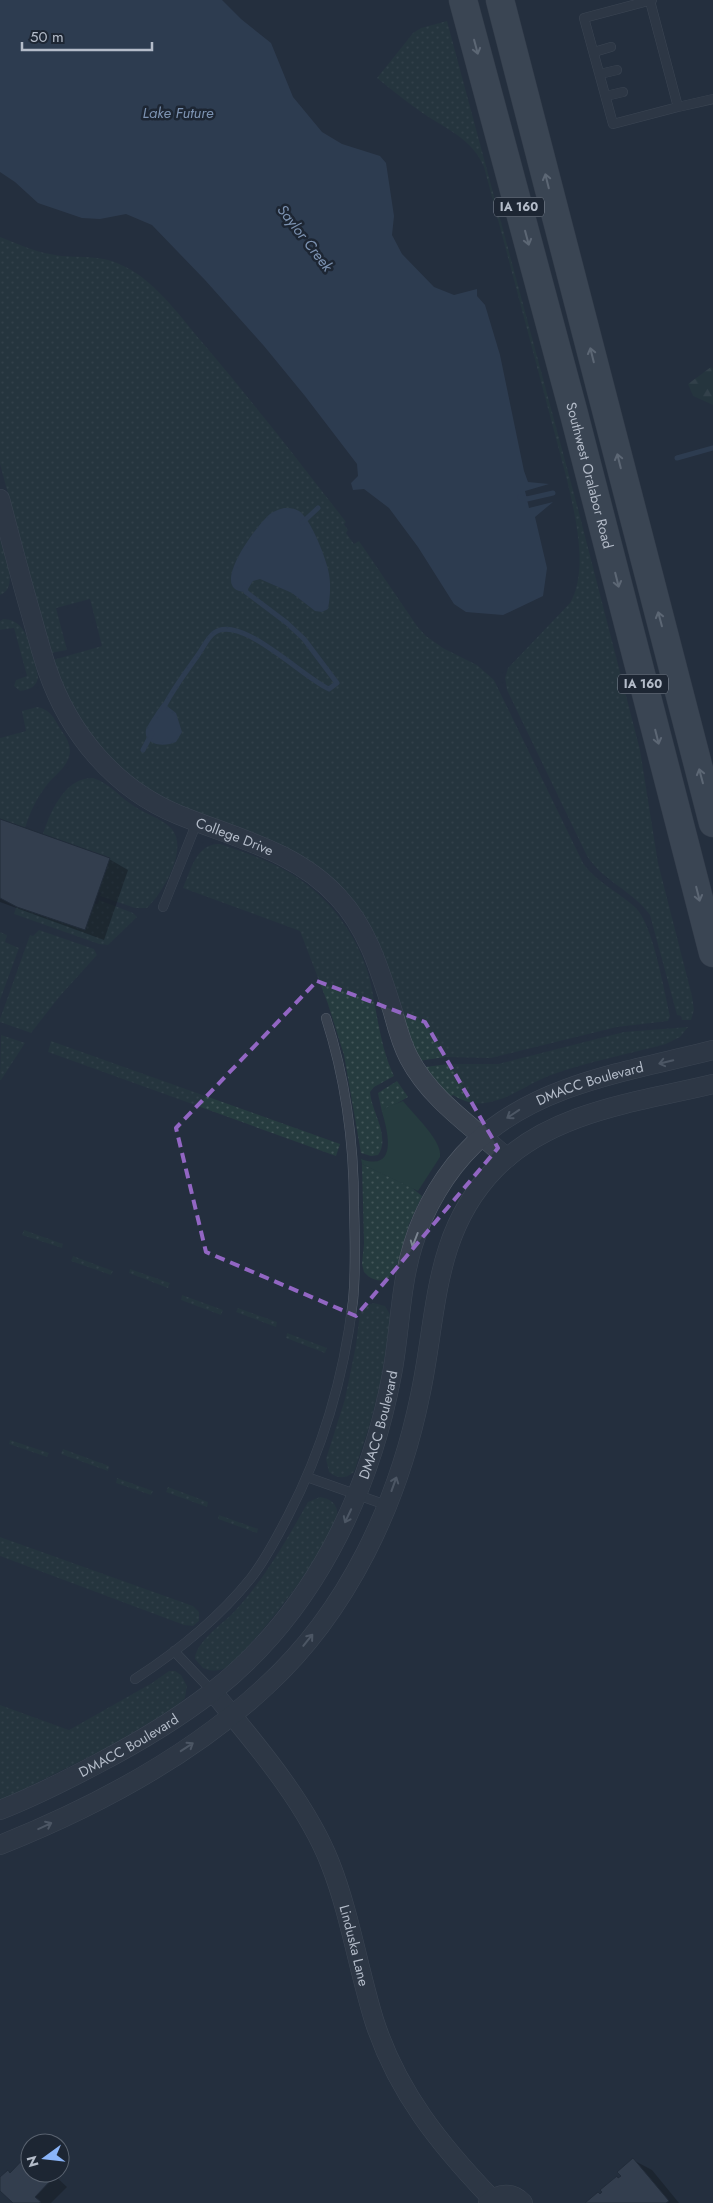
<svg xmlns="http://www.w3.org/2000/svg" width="713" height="2203" viewBox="0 0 713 2203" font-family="Jost,sans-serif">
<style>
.grass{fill:url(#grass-dots)}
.forest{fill:url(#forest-firs)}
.garden{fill:#263c3f}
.water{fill:#394c67}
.shadow{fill:#0007}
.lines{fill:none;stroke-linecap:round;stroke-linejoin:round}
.stream{stroke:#394c67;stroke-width:5}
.building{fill:#455162;stroke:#1f2835}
.service-casing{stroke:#565f6c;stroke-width:10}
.minor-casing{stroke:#565f6c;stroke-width:20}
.primary-casing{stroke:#414a57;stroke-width:29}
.service{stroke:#38414e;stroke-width:9}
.minor{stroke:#38414e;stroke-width:19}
.primary{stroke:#56606e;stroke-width:28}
.oneway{stroke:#a1aab7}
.oneway2{stroke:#7c8592}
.marked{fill:none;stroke:#9266c3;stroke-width:4;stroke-dasharray:10 6;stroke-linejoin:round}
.labels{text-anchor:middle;stroke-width:5;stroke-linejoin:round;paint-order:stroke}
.shield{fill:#1d2633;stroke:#878f9c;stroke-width:1}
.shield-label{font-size:12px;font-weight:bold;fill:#b4bcc9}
.street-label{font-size:14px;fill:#b4bcc9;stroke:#1d2633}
.water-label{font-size:15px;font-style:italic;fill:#7c92b1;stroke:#1d2633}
</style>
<defs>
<pattern id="grass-dots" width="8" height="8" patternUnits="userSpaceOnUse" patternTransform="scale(1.25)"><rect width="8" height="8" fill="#263c3f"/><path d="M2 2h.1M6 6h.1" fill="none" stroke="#435659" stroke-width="1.8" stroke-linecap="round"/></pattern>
<pattern id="forest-firs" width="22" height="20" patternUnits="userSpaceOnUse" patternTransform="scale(1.25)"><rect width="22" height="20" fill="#263c3f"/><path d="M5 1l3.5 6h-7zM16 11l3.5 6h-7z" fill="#435659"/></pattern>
</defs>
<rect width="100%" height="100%" fill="#242f3e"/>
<path class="grass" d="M447 21 577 505 640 750 658 863 692 996 694 1010 691 1020H682L681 1016 677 1015 650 915C633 891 603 881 587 856L507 690 505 678 508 668 570 603C589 570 575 515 567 480L484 167C472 139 448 130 424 114 408 103 392 90 377 78L413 33 421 28Z
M0 237C16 243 33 251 50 254 71 259 97 254 117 263 153 277 178 314 202 342 252 401 299 461 346 522L344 524 348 530 346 533 354 544 359 541 417 626 426 636 443 648 477 665 494 680 583 863C596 882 619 892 636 908 653 925 664 990 670 1016L668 1021 617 1027 491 1058 445 1057 419 1061 348 898 182 810 115 767 76 717 53 660 102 646 90 599 56 608 67 650 51 653 0 464Z
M0 539C4 554 20 587 0 595Z
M3 619C29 618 34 657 38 677 37 687 29 690 20 691L14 686 16 680 27 676 14 628 0 630V621Z
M37 707C49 709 54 717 59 727 64 734 70 742 70 751 69 768 52 776 44 789 35 801 30 813 25 828L0 819V738L26 731 22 711Z
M93 778C108 782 119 796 131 804 143 813 161 818 171 828 190 849 162 894 147 908H135L100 896 101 893 98 891 110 858 43 834C50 812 65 777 93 778Z
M220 844C243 852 269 860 290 873 329 896 359 936 370 980 377 1012 380 1047 394 1076L374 1087 370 1092C371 1111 391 1137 378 1155L371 1156 361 1153 344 1055 328 1004 300 931 183 888C191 870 196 843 220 844Z
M99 900 133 913 137 917 108 945 99 944 14 914 17 905 98 904Z
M39 930 94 949 97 955 59 997 31 1033 0 1022V1019L30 935 33 936Z
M0 932 7 935 5 942 19 948 0 1000Z
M688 1027 680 1037 666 1044C628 1054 588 1062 551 1075 529 1083 509 1100 485 1103 473 1105 463 1101 453 1095L451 1096 442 1089 425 1067 449 1064H498L624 1032Z
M1 1035 25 1043 1 1080H0Z
M51 1041 340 1144 336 1156 48 1052Z
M397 1081 408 1097 382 1112 378 1093Z
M362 1164 411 1187 422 1196 409 1224 395 1271C389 1282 378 1283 368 1276L364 1272 362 1264 364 1244Z
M24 1230 63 1244 62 1248 22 1235Z
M73 1256 113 1271 111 1275 71 1261Z
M130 1269 170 1283 168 1288 129 1273Z
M182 1295 223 1310 221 1315 181 1300Z
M374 1303 385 1306 391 1316 381 1380 369 1427 354 1472C346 1479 337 1479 329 1472L326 1459 345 1399 356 1345 360 1313 365 1306Z
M238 1308 277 1322 276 1327 236 1312Z
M287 1333 327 1348 325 1353 286 1338Z
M10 1440 49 1453 47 1457 9 1444Z
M63 1449 109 1466 108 1471 61 1454Z
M117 1478 153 1491 151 1495 116 1483Z
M168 1487 208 1502 207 1507 166 1492Z
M320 1497C327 1498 335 1501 337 1510 342 1535 248 1654 225 1668 217 1672 210 1671 203 1668L195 1659C195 1643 222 1624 233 1613 264 1580 286 1541 308 1502Z
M219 1515 258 1529 257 1533 218 1519Z
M0 1537 193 1606 199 1612V1621L193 1626 184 1625 0 1556Z
M169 1671H175L181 1675 187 1686 185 1698 174 1708 107 1748 0 1801V1705L69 1730 152 1683Z"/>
<path class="forest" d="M711 367 713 369V405L693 396 688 384Z"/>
<path class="garden" d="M403 1101C413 1114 443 1141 440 1157L418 1191 362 1164 361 1159C398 1172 388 1132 382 1112L385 1108Z"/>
<path class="water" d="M0 0H222L241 19 271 43 293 97 322 132 342 144 380 156 386 163 394 216 392 235 402 254 434 287 454 295 477 289V296L485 305 500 355 524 471 528 482 549 484 525 491 529 508 553 502 535 517 547 568 543 596 503 615 466 612 454 604 418 547 389 508 364 489 353 490 351 483 358 476 357 464 305 396 264 346 205 280 152 225 126 214 100 219 82 218 38 203 15 182 0 172Z
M284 508C289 508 294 508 299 511 311 519 327 560 329 574 331 585 330 598 328 609L322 612 315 611 292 593 260 579 253 581 246 592C207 592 255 528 267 517 271 512 277 510 284 508Z
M163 703 176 713 182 732 176 742C165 747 143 746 146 730 147 726 160 706 163 703Z"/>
<path class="shadow" d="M0 820 109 859 128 870 104 940 0 902Z
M30 2157V2173H52L67 2187 51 2203H15L0 2189V2179L8 2171 11 2173Z
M633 2160 652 2170 679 2203H587L619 2179Z"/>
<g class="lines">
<path class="stream" d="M677 458 713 448
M520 497 527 499 553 493
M302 523 318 508
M163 709C172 690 186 672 198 655 203 648 208 637 214 633 240 613 302 677 329 689L337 683 304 639 287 623 246 592 245 586
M143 750 152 733"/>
</g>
<path class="building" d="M0 819 110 858 85 930 17 907 0 898Z
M28 2154 30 2156V2173H48L53 2178 35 2197 41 2202 39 2203H13L0 2191V2177L8 2170 10 2173Z
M633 2158 669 2201 666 2203H585L598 2192 600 2194 602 2192 600 2190 617 2176 618 2178 621 2176 617 2172Z"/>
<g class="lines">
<defs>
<path id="service" d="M650 1 678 107 613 124 584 18 652 0
M594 52 611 47
M600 74 617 70
M606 96 623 92
M678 107 713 99
M163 907 197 822
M307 1477 386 1505
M174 1651 213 1692
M135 1679C178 1651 219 1618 251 1578 266 1559 277 1537 288 1516 323 1449 344 1376 353 1301 356 1270 355 1238 354 1207 354 1141 346 1080 326 1018"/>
<g id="minor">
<path id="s1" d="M0 499C10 537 20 576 31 614 36 632 41 651 47 669 69 734 115 789 179 815 235 838 296 851 338 897 368 929 380 971 393 1012 397 1027 401 1043 409 1058 431 1100 472 1126 507 1158"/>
<path id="s2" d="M213 1692C254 1742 306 1802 330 1863 350 1914 358 1968 374 2020 397 2092 441 2146 492 2199"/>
<path id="s3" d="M0 1810C33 1797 65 1781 97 1764 137 1743 176 1720 212 1692 312 1614 369 1496 392 1374 400 1332 400 1286 413 1245 424 1208 446 1171 474 1144 537 1083 631 1071 713 1050"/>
<path d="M0 1845C95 1807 191 1756 266 1686 348 1611 398 1503 420 1396 438 1313 432 1234 495 1169 551 1111 639 1102 713 1084"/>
<path d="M488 2203C499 2192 513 2192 523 2203"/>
</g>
<g id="primary">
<path id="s4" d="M463 0 574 414 713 953"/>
<path d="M500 0 713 823"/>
</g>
</defs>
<use href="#service" class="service-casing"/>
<use href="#minor" class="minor-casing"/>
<use href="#primary" class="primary-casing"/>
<use href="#service" class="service"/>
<use href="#minor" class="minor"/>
<use href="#primary" class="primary"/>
</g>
<defs><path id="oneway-shaft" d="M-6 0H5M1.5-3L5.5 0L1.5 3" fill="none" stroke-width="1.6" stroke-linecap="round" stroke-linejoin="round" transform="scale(1.25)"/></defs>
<g class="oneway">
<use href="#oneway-shaft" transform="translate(476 47) rotate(75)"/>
<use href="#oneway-shaft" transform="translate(547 181) rotate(-104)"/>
<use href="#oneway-shaft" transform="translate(527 238) rotate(75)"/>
<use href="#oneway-shaft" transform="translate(592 355) rotate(-104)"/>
<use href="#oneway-shaft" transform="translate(619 461) rotate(-104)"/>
<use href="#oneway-shaft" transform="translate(617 580) rotate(76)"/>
<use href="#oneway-shaft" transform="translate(660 619) rotate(-105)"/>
<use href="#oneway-shaft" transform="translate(657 737) rotate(76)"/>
<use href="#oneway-shaft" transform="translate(701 776) rotate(-105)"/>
<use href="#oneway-shaft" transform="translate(698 894) rotate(76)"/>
</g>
<g class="oneway2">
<use href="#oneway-shaft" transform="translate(666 1062) rotate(166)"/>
<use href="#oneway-shaft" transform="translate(513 1114) rotate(146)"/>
<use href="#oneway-shaft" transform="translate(415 1240) rotate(111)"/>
<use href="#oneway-shaft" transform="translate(394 1484) rotate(-70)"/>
<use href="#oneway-shaft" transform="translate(348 1516) rotate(115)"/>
<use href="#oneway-shaft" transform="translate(308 1640) rotate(-51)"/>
<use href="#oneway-shaft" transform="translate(187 1747) rotate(-33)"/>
<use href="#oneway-shaft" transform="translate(45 1826) rotate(-25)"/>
</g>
<path d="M0 0H713V2203H0ZM317 981 425 1022 498 1148 356 1316 206 1252 176 1128Z" fill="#242f3e" fill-opacity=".55" fill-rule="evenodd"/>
<path class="marked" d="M317 981 425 1022 498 1148 356 1316 206 1252 176 1128Z"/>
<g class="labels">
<g class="shield">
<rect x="494" y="197.5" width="50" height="19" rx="4"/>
<rect x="618" y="674.5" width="50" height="19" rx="4"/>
</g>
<g class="shield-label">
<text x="519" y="211">IA 160</text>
<text x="643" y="688">IA 160</text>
</g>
<g class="street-label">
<text dy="5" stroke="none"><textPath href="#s4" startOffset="492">Southwest Oralabor Road</textPath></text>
<text dy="5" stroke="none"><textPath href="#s1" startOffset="439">College Drive</textPath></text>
<text dy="5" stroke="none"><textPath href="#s3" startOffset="999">DMACC Boulevard</textPath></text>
<text dy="5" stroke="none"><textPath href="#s3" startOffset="564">DMACC Boulevard</textPath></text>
<text dy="5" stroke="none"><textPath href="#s3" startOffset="144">DMACC Boulevard</textPath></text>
<text dy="5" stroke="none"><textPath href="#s2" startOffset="294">Linduska Lane</textPath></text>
</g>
<g class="water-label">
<text x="178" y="118">Lake Future</text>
<text transform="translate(305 238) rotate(52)" y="5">Saylor Creek</text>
</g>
</g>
<g transform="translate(45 2158) rotate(255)"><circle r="24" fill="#1d2633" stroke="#59626f"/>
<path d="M0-4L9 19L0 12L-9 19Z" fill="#8ab4f8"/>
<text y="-8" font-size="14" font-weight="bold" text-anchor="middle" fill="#b4bcc9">N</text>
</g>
<path d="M22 42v8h130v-8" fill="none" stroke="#b4bcc9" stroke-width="2.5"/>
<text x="30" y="42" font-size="15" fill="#b4bcc9" stroke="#1d2633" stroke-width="4" paint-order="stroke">50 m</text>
</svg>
